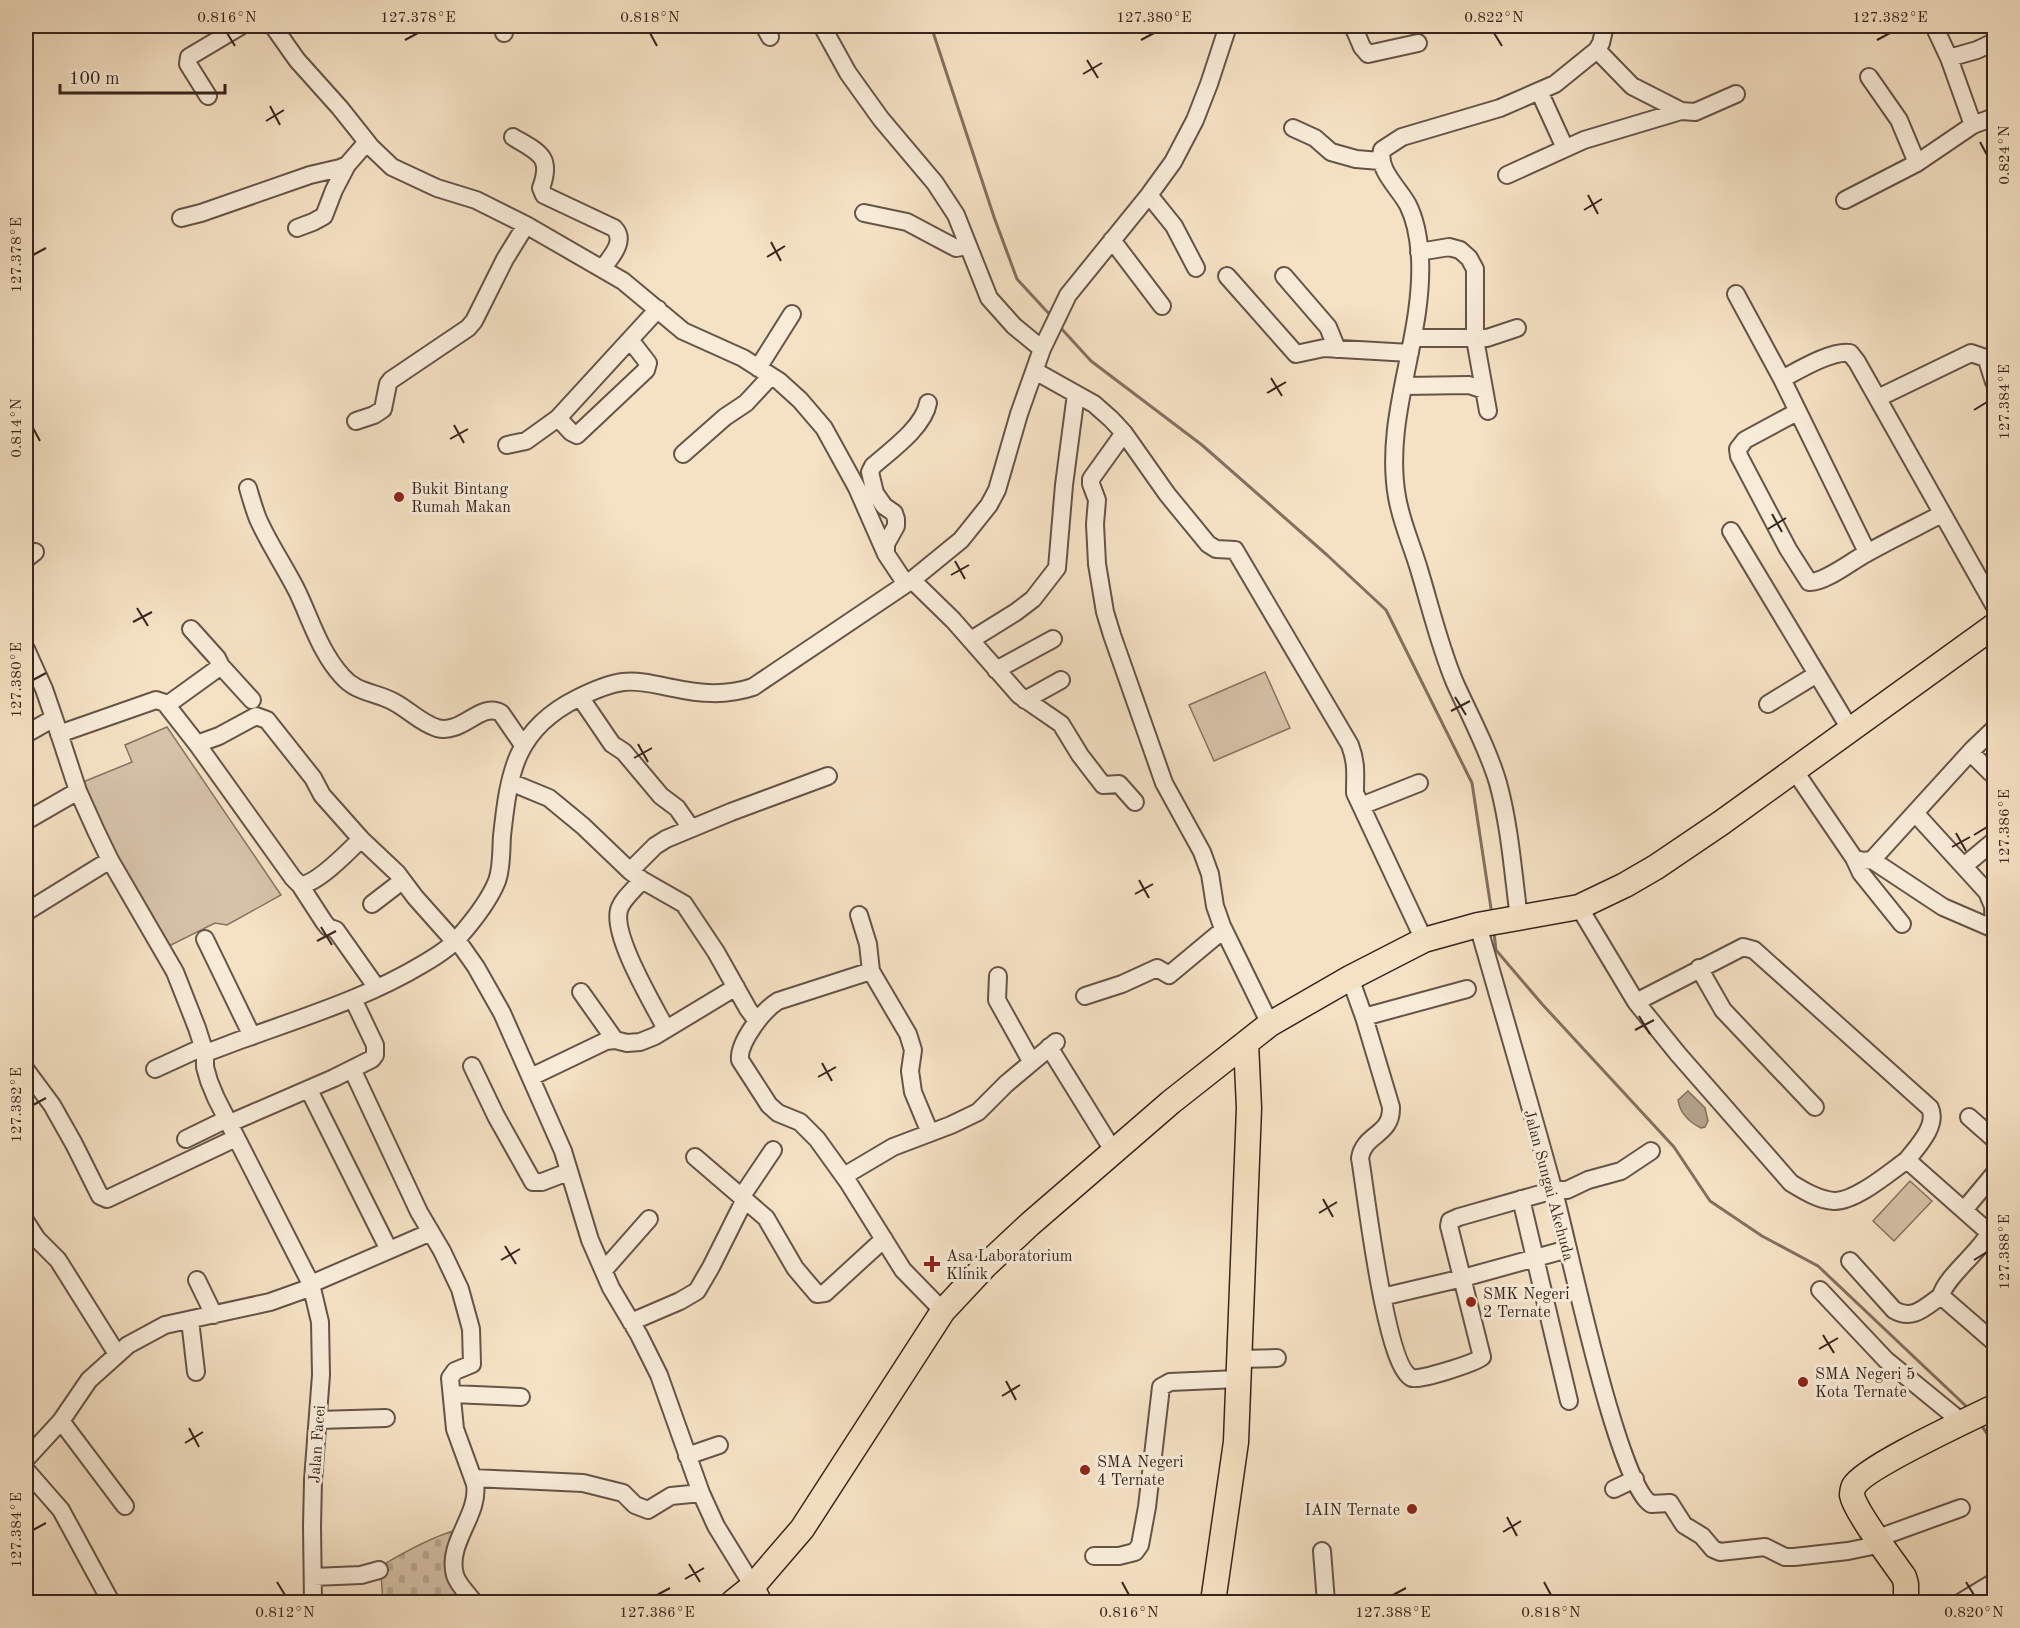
<svg xmlns="http://www.w3.org/2000/svg" width="2020" height="1628" viewBox="0 0 2020 1628" font-family="'Old Standard TT',serif">
<style>
.grass{fill:#d5c2a8;stroke:#867463;stroke-width:1.5}
.cemetery{fill:url(#cemetery-stones);stroke:#867463;stroke-width:1.5}
.water{fill:#b4a28c;stroke:#827060;stroke-width:1.5}
.lines{fill:none;stroke-linecap:round;stroke-linejoin:round}
.stream{stroke:#827060;stroke-width:3}
.minor-casing{stroke:#665448;stroke-width:20}
.major-casing{stroke:#37251e;stroke-width:24}
.highway-casing{stroke:#37251e;stroke-width:27}
.minor{stroke:#f8ecd9;stroke-width:16}
.major{stroke:#f5e2c4;stroke-width:21}
.highway{stroke:#f5e2c4;stroke-width:24}
.ticks{fill:none;stroke:#37251e;stroke-width:2}
.poi-dot{fill:#8f2418;stroke:#f8ecd9;stroke-width:2}
.labels{text-anchor:middle;stroke-width:6;stroke-linejoin:round;paint-order:stroke}
.poi-label{font-size:16px;fill:#37251e;stroke:#f8ecd9;text-anchor:start}
.street-label{font-size:16px;fill:#37251e;stroke:#f8ecd9}
.neatline{fill:none;stroke:#37251e;stroke-width:2}
.ticks-label{font-size:15px;text-anchor:middle;fill:#37251e}
</style>
<defs>
<pattern id="cemetery-stones" width="16" height="16" patternUnits="userSpaceOnUse" patternTransform="scale(1.5)"><rect width="16" height="16" fill="#d5c2a8"/><path d="M2 7V4a2 2 0 0 1 4 0v3zM10 15v-3a2 2 0 0 1 4 0v3z" fill="#b7a790"/></pattern>
</defs>
<rect width="100%" height="100%" fill="#f5e2c4"/>
<filter id="stains"><feTurbulence type="fractalNoise" baseFrequency=".00333" numOctaves="4"/><feColorMatrix values="0 0 0 0 .2 0 0 0 0 .09 0 0 0 0 .02 0 0 0 .5 -.17"/></filter>
<radialGradient id="worn" r=".72"><stop offset=".6" stop-color="#630" stop-opacity="0"/><stop offset="1" stop-color="#630" stop-opacity=".3"/></radialGradient>
<path class="grass" d="M1265 672 1290 728 1214 761 1189 705Z
M167 727 281 895 227 925 215 923 161 950 101 833 83 782 132 762 125 745Z
M1910 1181 1932 1201 1894 1241 1873 1221Z"/>
<path class="cemetery" d="M456 1530 464 1600 462 1602H383L381 1574 383 1565C406 1551 430 1538 456 1530Z"/>
<path class="water" d="M1688 1091 1705 1108 1708 1121 1705 1127 1701 1128C1689 1122 1680 1114 1678 1100Z"/>
<g class="lines">
<path class="stream" d="M931 26 994 217 1017 279 1052 317
M1060 327 1091 361 1202 445 1327 555 1386 610 1472 783 1492 915
M1494 933 1496 950 1542 1004 1674 1147 1710 1201 1762 1236 1818 1266 1968 1408
M1981 1425 1994 1443"/>
<defs>
<path id="minor" d="M273 26 297 60 340 108 371 147 392 167 437 188 476 200 526 225 623 281 683 331 743 358 779 381 800 400 824 428 857 488 886 554 906 584
M764 26 770 37
M822 26 848 73 881 119 935 183 956 215 989 298 1014 326 1042 349
M1353 26 1362 47 1368 54 1418 43
M1934 26 1949 58 1977 50 1994 42
M504 33 505 26
M1597 50 1632 86 1681 111 1695 112 1736 94
M1949 58 1973 125 1994 117
M1869 77 1899 120 1917 163 1973 125
M1539 91 1565 148
M208 96 188 64 189 57 241 26
M1293 128 1315 138 1331 152 1356 159 1380 161
M513 137C538 152 553 156 541 188L544 195 614 228C627 241 610 258 602 269
M1507 175 1584 140 1681 111
M1149 195 1174 226 1196 268
M1845 200 1917 163
M864 213 907 222 956 248 968 246
M181 218 201 213 310 175 340 168 347 165 367 142
M297 228 313 222 324 216 334 190 347 165
M1112 240 1162 306
M1419 252 1449 247 1460 250 1469 258 1475 269V339L1488 411
M1227 276 1296 354 1324 348 1410 353
M1284 276 1328 327 1337 349
M1736 294 1782 379
M1413 338H1487L1517 328
M1987 360 1994 382
M758 368 792 314
M1035 371 1094 404 1111 419 1124 433 1167 494 1208 544 1216 549 1235 550 1350 745C1357 764 1355 774 1355 793L1424 940
M1404 386 1469 385 1484 390
M1878 398 1971 353 1994 361
M1797 412 1745 440 1738 449 1739 456 1788 549 1809 582C1825 583 1853 560 1867 553 1892 539 1917 527 1942 514
M558 418 571 432 577 435 646 370 648 363 631 341
M356 421 374 415 383 409 388 384 391 380 468 328 474 321 505 259 526 225
M1124 433 1091 479V484L1097 500 1095 524 1097 564 1105 612 1112 635 1164 783 1202 852 1210 874 1215 906 1222 926 1270 1024
M507 445 526 441 558 418 658 309
M683 454 725 417 746 403 771 376
M248 488C251 498 254 509 258 519 269 544 285 567 297 591 311 620 320 652 342 676 356 693 376 692 394 702 409 710 421 723 437 728 462 735 481 701 501 713L523 745
M1731 531 1850 729
M1867 552 1782 379C1799 370 1832 350 1850 353L1857 362 1994 605
M886 554V544L896 526V519L894 513 884 506 875 493 870 472 873 466C890 451 924 427 928 403
M26 559 35 552
M912 580 953 620 1019 695 1061 724 1080 755 1103 785 1119 784 1135 802
M971 640 1016 612 1033 599 1057 568 1064 485 1076 394
M26 649 44 689 54 718
M221 666 252 700
M996 670 1053 639
M580 697 612 744 624 752 661 796 677 808 691 828
M1025 700 1061 680
M1768 704 1817 674
M167 705 221 666 217 658 191 629
M26 734 54 718 78 791 96 831 110 860 175 972 197 1028 205 1053V1067L209 1081 216 1098 311 1284 320 1322 321 1375 313 1480 312 1526 313 1602
M59 734 156 700 165 703 197 744 219 736 256 716 267 720 313 778 322 795 361 839 397 873 415 897 455 942
M197 744 293 878 300 885C316 885 349 851 361 839
M1970 752 1991 773
M1794 770 1854 858 1862 861 1872 860 1943 907 1994 929
M510 782 549 798 583 826 630 871 642 880 684 904 716 952 748 1009 757 1021
M1361 806 1419 783
M1915 813 1987 892 1993 906 1994 929
M26 821 78 791
M1854 858 1861 873 1902 924
M1872 860 1973 749 1994 729
M1964 866 1994 841
M630 871 655 846 666 839 731 812 828 776
M642 880C635 889 622 899 619 910 612 936 653 1004 666 1029
M300 885 324 922 328 927 336 930 377 988
M372 904 402 881
M1579 907 1636 1002 1678 1054 1791 1183C1804 1191 1819 1200 1834 1201 1855 1202 1890 1172 1907 1160L1985 1229 1988 1235C1977 1254 1945 1278 1941 1296L1994 1342
M26 912 110 860
M859 915 868 944 871 971
M1519 918C1513 873 1510 827 1498 783 1488 749 1470 716 1455 683 1439 645 1430 605 1418 566 1411 543 1401 521 1397 497 1383 416 1424 339 1420 258 1419 240 1416 221 1408 205 1399 188 1377 170 1382 150L1402 137 1500 108 1555 84 1597 50 1601 43 1605 26
M1478 925C1503 1013 1529 1100 1553 1188 1567 1237 1617 1484 1651 1504L1670 1503 1684 1525 1702 1536 1713 1549 1720 1552 1765 1547 1785 1557H1794L1848 1551 1882 1544
M205 939 252 1036
M457 940 476 967 502 1013 563 1151 590 1240 611 1288 639 1335 659 1375 701 1493 716 1526 753 1586
M1699 968 1723 1010 1815 1107
M998 976 997 1000 1031 1061
M1350 978 1364 1017 1391 1107C1392 1136 1364 1133 1360 1158 1366 1192 1385 1366 1412 1378 1419 1381 1475 1363 1482 1357L1449 1226 1450 1221 1459 1217 1554 1190H1567L1588 1180 1621 1171 1651 1151
M581 992 615 1040
M1085 996 1122 984 1157 968 1169 975 1223 930
M1636 1002 1743 947 1754 950 1930 1108C1938 1126 1917 1147 1907 1160
M1364 1017 1467 989
M1049 1047 1114 1152
M205 1053C221 1048 236 1041 252 1036 310 1015 370 996 423 964 435 957 450 948 459 937 473 921 489 901 497 881 502 867 501 851 502 836 509 772 515 729 578 698 590 692 608 684 623 682 640 680 657 685 673 688 700 694 726 696 753 687L912 580 961 540 989 505 997 490 1019 414 1042 349 1068 295 1149 195 1173 162 1195 120 1209 84 1228 26
M472 1066 496 1116 533 1182H542L568 1172
M155 1069 203 1047
M352 1069 419 1212 442 1251 460 1289 471 1329 472 1364 455 1371 450 1378 455 1429 475 1484C480 1515 446 1543 455 1575 458 1585 468 1594 474 1602
M26 1070 52 1105 74 1144 100 1196 107 1199 236 1138
M531 1077 606 1041 615 1040 627 1043 640 1042 655 1036 736 987
M309 1090 389 1250
M1969 1117 1994 1139
M230 1123 334 1078 372 1059 375 1055V1045L353 999
M930 1133 913 1092 910 1071 913 1050 908 1034 871 971 778 1001C763 1010 738 1043 740 1060L769 1105 778 1113 800 1122 817 1139 848 1182 903 1270 943 1311
M186 1139 227 1119
M695 1157 766 1218 795 1268 817 1294 825 1293 884 1239
M844 1176 893 1147 951 1125 978 1112 1006 1084 1056 1042
M742 1196 773 1150
M1521 1199 1569 1401
M1964 1210 1994 1174
M26 1222 37 1239 58 1260 117 1354
M1850 1261 1894 1310C1913 1321 1925 1307 1941 1296
M604 1270 649 1219
M197 1280 214 1315
M311 1284 431 1232
M1820 1290 1886 1360 1963 1423
M1382 1297 1463 1278 1568 1249
M190 1320 196 1372
M631 1322 680 1301 697 1291 711 1267 745 1199
M1239 1359 1277 1358
M452 1394 521 1397
M318 1420 386 1418
M61 1421 125 1506
M687 1456 719 1445
M26 1459 61 1421 89 1380 128 1345 165 1325 270 1302 312 1287
M26 1470 61 1510 111 1602
M473 1478 583 1483 623 1493 635 1505 648 1510 671 1496 701 1493
M1614 1489 1635 1479
M1878 1538 1961 1508
M1322 1551 1326 1602
M1094 1556H1119L1135 1552 1140 1545 1147 1507 1161 1387 1170 1382 1238 1379
M313 1577 361 1575 379 1570
M1961 1602 1994 1582"/>
<path id="major" d="M753 1586 761 1602"/>
<path id="highway" d="M733 1602 753 1586 802 1529 943 1311 985 1266 1030 1224 1171 1102 1270 1024 1350 978 1424 940 1478 925 1579 907 1625 885 1656 867 1721 823 1994 626
M1213 1602 1236 1442 1249 1108 1246 1043
M1906 1602V1584L1904 1577C1892 1560 1855 1511 1852 1495 1852 1493 1853 1487 1854 1486 1865 1467 1970 1419 1994 1407"/>
</defs>
<use href="#minor" class="minor-casing"/>
<use href="#major" class="major-casing"/>
<use href="#highway" class="highway-casing"/>
<use href="#minor" class="minor"/>
<use href="#major" class="major"/>
<use href="#highway" class="highway"/>
</g>
<path class="ticks" d="M227 33 235 46M650 33 657 46M1494 33 1502 46M405 40 418 33M1141 40 1154 33M1877 40 1890 33M1087 60 1098 78M1083 74 1102 63M270 106 280 125M266 121 284 110M1980 142 1987 155M1588 195 1598 214M1584 210 1602 199M771 242 781 261M33 255 46 248M767 257 785 246M1271 378 1282 396M1267 393 1286 382M1974 410 1987 402M454 425 464 443M33 428 40 441M450 439 468 429M1772 514 1782 532M1768 529 1786 518M955 561 965 579M951 575 969 565M137 608 148 626M133 622 152 612M33 680 46 673M1455 697 1466 715M1451 711 1470 701M638 744 648 762M634 758 652 748M1956 833 1966 851M1974 835 1987 827M1952 847 1970 837M1139 880 1149 898M1135 894 1153 884M321 927 332 945M317 941 336 931M1639 1016 1650 1034M1635 1030 1654 1020M822 1063 832 1081M818 1077 836 1067M33 1105 46 1098M1323 1199 1333 1217M1319 1213 1337 1202M505 1246 516 1264M501 1260 520 1249M1974 1260 1987 1252M1823 1335 1834 1353M1819 1349 1838 1338M1006 1381 1016 1400M1002 1396 1020 1385M189 1428 199 1447M185 1443 203 1432M1507 1517 1517 1536M33 1530 46 1523M1503 1532 1521 1521M689 1564 700 1582M685 1579 704 1568M277 1582 285 1595M1122 1582 1129 1595M1544 1582 1551 1595M1966 1582 1974 1595M657 1595 670 1588M1393 1595 1406 1588"/>
<g class="poi-dot">
<circle cx="399" cy="497" r="6"/>
<path d="M929 1255h6v6h6v6h-6v6h-6v-6h-6v-6h6z"/>
<circle cx="1471" cy="1302" r="6"/>
<circle cx="1803" cy="1382" r="6"/>
<circle cx="1085" cy="1470" r="6"/>
<circle cx="1412" cy="1509" r="6"/>
</g>
<g class="labels">
<g class="poi-label">
<text x="411" y="494">Bukit Bintang<tspan x="411" dy="18">Rumah Makan</tspan></text>
<text x="946" y="1261">Asa Laboratorium<tspan x="946" dy="18">Klinik</tspan></text>
<text x="1483" y="1299">SMK Negeri<tspan x="1483" dy="18">2 Ternate</tspan></text>
<text x="1815" y="1379">SMA Negeri 5<tspan x="1815" dy="18">Kota Ternate</tspan></text>
<text x="1097" y="1467">SMA Negeri<tspan x="1097" dy="18">4 Ternate</tspan></text>
<text x="1400" y="1515" text-anchor="end">IAIN Ternate</text>
</g>
<g class="street-label">
<text transform="translate(1550 1185) rotate(75)" y="6">Jalan Sungai Akehuda</text>
<text transform="translate(316 1444) rotate(-86)" y="6">Jalan Facei</text>
</g>
</g>
<rect width="2020" height="1628" fill="none" stroke="#f5e2c4" stroke-width="66"/>
<path d="M60 84v9h165v-9" fill="none" stroke="#37251e" stroke-width="3"/>
<text x="69" y="84" font-size="18" fill="#37251e" stroke="#f8ecd9" stroke-width="4.5" paint-order="stroke">100 m</text>
<rect x="33" y="33" width="1954" height="1562" class="neatline"/>
<g class="ticks-label">
<text x="227" y="22">0.816°N</text>
<text x="418" y="22">127.378°E</text>
<text x="650" y="22">0.818°N</text>
<text x="1154" y="22">127.380°E</text>
<text x="1494" y="22">0.822°N</text>
<text x="1890" y="22">127.382°E</text>
<text transform="translate(2004 155) rotate(-90)" y="5">0.824°N</text>
<text transform="translate(16 255) rotate(-90)" y="5">127.378°E</text>
<text transform="translate(2004 402) rotate(-90)" y="5">127.384°E</text>
<text transform="translate(16 428) rotate(-90)" y="5">0.814°N</text>
<text transform="translate(16 680) rotate(-90)" y="5">127.380°E</text>
<text transform="translate(2004 827) rotate(-90)" y="5">127.386°E</text>
<text transform="translate(16 1105) rotate(-90)" y="5">127.382°E</text>
<text transform="translate(2004 1252) rotate(-90)" y="5">127.388°E</text>
<text transform="translate(16 1530) rotate(-90)" y="5">127.384°E</text>
<text x="285" y="1617">0.812°N</text>
<text x="657" y="1617">127.386°E</text>
<text x="1129" y="1617">0.816°N</text>
<text x="1393" y="1617">127.388°E</text>
<text x="1551" y="1617">0.818°N</text>
<text x="1974" y="1617">0.820°N</text>
</g>
<rect width="100%" height="100%" filter="url(#stains)"/>
<rect width="100%" height="100%" fill="url(#worn)"/>
</svg>
